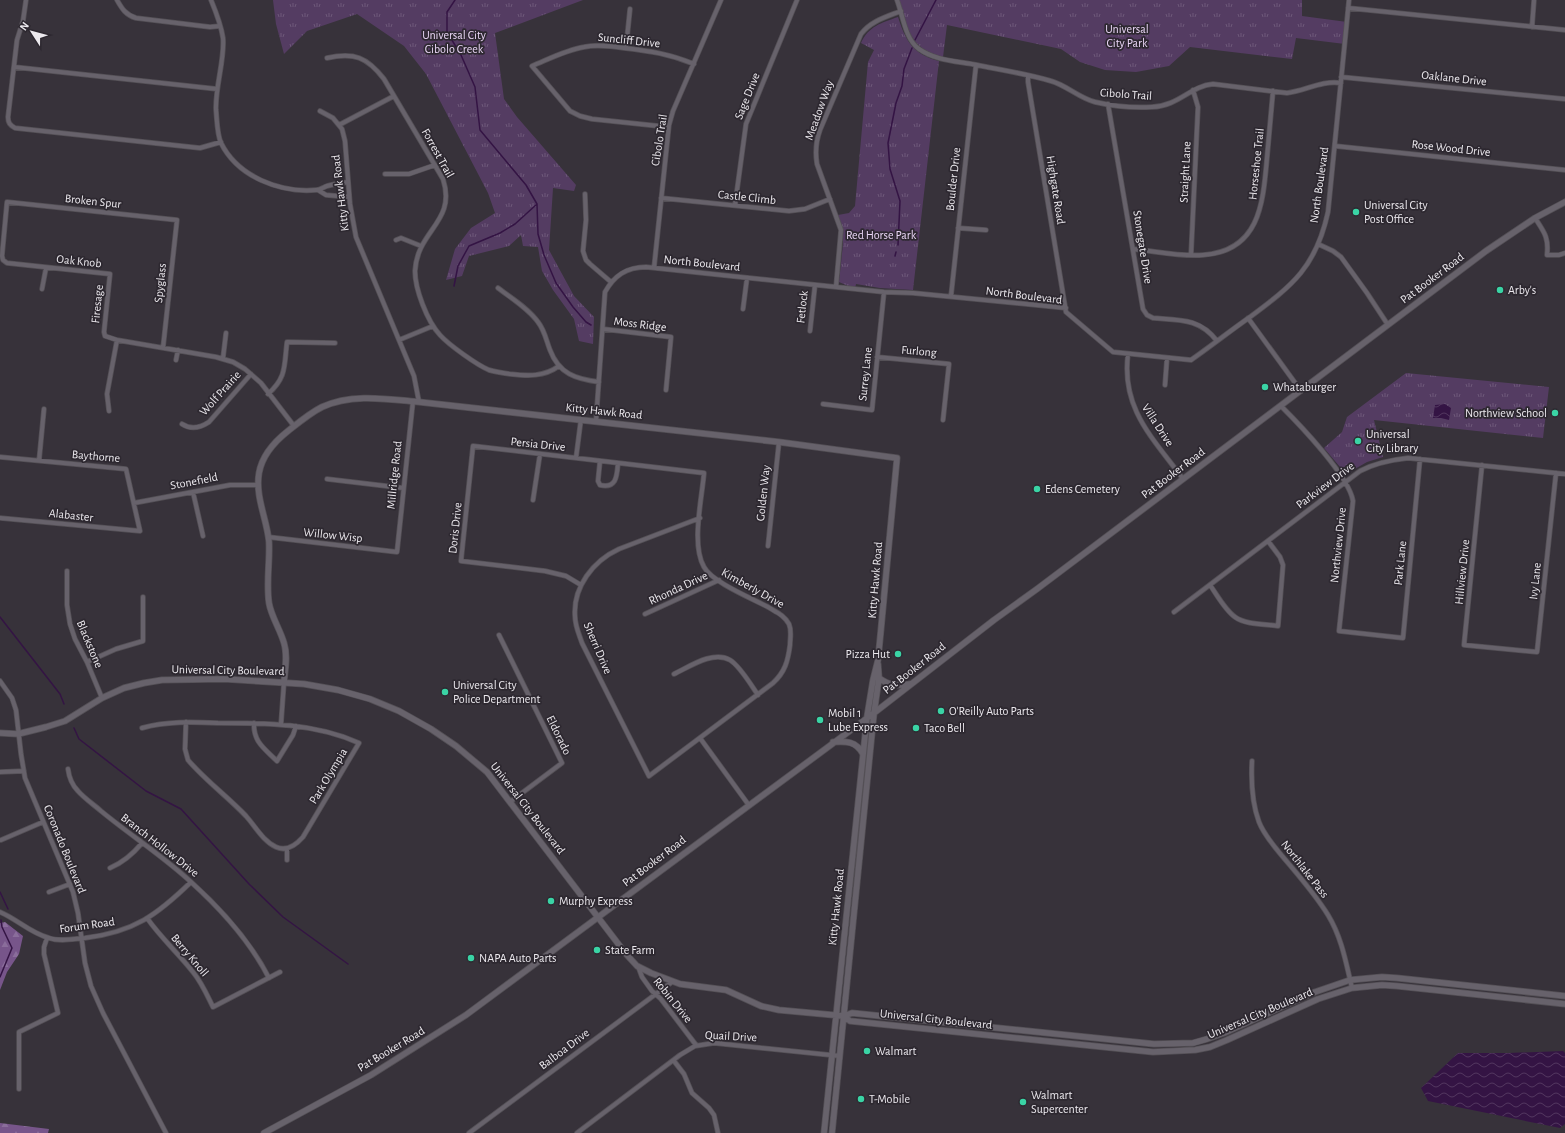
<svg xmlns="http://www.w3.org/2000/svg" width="1565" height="1133" viewBox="0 0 1565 1133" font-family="'Alegreya Sans',sans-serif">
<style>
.forest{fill:url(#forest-firs)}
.park{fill:url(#park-tufts)}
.water{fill:url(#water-waves)}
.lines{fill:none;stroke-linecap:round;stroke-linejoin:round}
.stream{stroke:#341444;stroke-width:1.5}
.street-casing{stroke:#545056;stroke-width:5.5}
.secondary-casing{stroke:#545056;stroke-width:7}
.street{stroke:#67626b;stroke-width:4}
.secondary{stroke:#67626b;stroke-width:5.5}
.poi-dot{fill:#3ad4a5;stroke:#2d2830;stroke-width:1.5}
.labels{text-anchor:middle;stroke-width:3.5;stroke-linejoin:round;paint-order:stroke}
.park-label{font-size:12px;fill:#ead6f6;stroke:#2d2830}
.street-label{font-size:12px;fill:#ece9ee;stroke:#2d2830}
.poi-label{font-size:12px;fill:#ece9ee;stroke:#2d2830;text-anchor:start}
</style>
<defs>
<pattern id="forest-firs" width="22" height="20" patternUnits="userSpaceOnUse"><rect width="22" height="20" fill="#77558a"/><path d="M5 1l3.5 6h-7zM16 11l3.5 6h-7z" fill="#8a6d9b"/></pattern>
<pattern id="park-tufts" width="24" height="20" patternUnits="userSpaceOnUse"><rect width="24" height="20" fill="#543c62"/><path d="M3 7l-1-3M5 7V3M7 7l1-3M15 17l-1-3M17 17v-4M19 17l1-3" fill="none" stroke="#6d5879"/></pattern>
<pattern id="water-waves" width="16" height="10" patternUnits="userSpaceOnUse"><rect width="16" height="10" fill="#341444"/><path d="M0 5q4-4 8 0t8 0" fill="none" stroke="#52365f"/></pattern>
</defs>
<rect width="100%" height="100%" fill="#37323a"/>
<path class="forest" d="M5 922 23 936 19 954 7 972 0 990V923Z
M0 1123 49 1129 48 1133H0Z"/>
<path class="park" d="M273 0H583L495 33 504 99 517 117 576 185 574 191 553 188 549 250 574 296 594 317 593 344 579 341 574 319 553 290 542 271 538 247 523 246 521 235 509 246 469 256 462 276 446 280 455 249 471 228 495 213 488 193 426 74 404 46 357 14 307 31 284 54 276 24Z
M899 0H1302V16L1347 22 1345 44 1296 38 1292 59 1190 47 1169 66 1136 72 1105 70 1080 62 1061 49 947 25 943 57C908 47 910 32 899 0Z
M898 17C906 42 913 54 939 61L913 290 880 288 856 284 855 289 839 282 843 244V233L838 215 849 213 855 206 868 62 874 50 861 43C869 26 881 23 898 17Z
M1406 373 1549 387 1543 438 1374 420 1383 457 1367 462 1346 474 1324 448 1342 432 1347 417Z"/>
<path class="water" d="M1445 404 1451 408 1449 420 1441 418H1433L1435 405Z
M1563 1051 1565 1053V1124L1560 1128 1428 1101 1421 1088 1458 1053H1508Z"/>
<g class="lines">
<path class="stream" d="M455 0 447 12V32L461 55 475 87 480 130 526 185 537 204 538 234 544 255 556 283 573 307 586 322 591 325
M915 40 936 0
M898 245 900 201 890 169 888 143 896 103 902 86 904 69 912 48
M895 256 896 252
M454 286 458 266 469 246 500 233 515 224 537 204
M0 617 60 694 64 704
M74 728 79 739 146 791 181 809 249 884 283 917 348 964
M0 892 8 909
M0 977 12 948 2 927 1 920"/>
<defs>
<path id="street" d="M26 0 23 21 17 40 8 117C8 123 10 125 15 128L200 148 221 142
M117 0C122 9 126 15 136 18L210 27 220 26
M211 0C216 12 221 25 223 38 225 59 215 87 216 110 217 120 217 134 221 143 238 177 280 193 316 190 320 190 324 187 327 186 334 184 341 183 348 182
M897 0C903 16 905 39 919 49 936 61 957 61 977 65 1002 70 1027 74 1051 81 1066 85 1079 98 1095 102 1112 106 1134 108 1152 107 1179 106 1190 86 1213 84L1287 93C1305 91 1322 80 1341 83
M1348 8 1565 30
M1532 27 1534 0
M626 48 630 9
M327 58C354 52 367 57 384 79L443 179C457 222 417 230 415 271 415 289 427 321 440 335 449 345 477 365 489 370 496 372 503 373 510 374 528 376 544 377 559 366
M14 67 217 89
M1028 76V82L1066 312 1113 352 1191 360C1211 346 1230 331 1250 317 1293 285 1316 267 1328 212L1349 0
M1341 77 1565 99
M1108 104 1143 309 1147 315 1153 318C1179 320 1200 318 1217 341
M320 111 333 118 342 129 345 141 350 204 356 237 414 376 419 402
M339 125 394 96
M668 127 592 119 580 116 570 111 532 66C549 59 566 50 584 47 597 44 611 46 624 48 650 51 670 54 694 64
M1335 146 1565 170
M385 174H409L435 165
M318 190 326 195 349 197
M585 194 586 220 583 251 586 260 590 264 611 282
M661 198 789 211 805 209 830 199
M735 205 746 124 797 0
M1535 218C1544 232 1549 237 1547 255H1559L1565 253
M958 228 986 230
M396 240 401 238 421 246
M1318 244 1333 251 1341 257 1367 293 1388 325
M1133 249C1155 251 1180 257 1203 255 1260 251 1263 203 1267 158 1269 136 1271 113 1273 91
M1191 255 1198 107 1193 90
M654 268 669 125 673 111 721 0
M836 287 841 230 817 164C815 152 816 141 820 130L861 34C871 21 886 17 901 11
M498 288C511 298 528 308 538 322 545 331 546 340 550 350 559 374 576 379 599 382
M42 289 46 268
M951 296 976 65
M743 309 747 278
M1248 318 1301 391
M603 329 671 337 666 390
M810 331 815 285
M399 340 433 326
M163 348 177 220 7 202 2 256 3 260 7 263 110 274 104 332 105 336 117 340 216 357 233 362 245 369 261 383 294 426
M1128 354C1121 409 1153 438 1183 479
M877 357 949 364 943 420
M223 358 226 333
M176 360 178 350
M1165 385 1167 358
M268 394C287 377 284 366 287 342L335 343
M823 404 872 410 884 292
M1281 406C1300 425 1349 476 1353 501L1339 631 1403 638 1420 459
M109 411 107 394 117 340
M596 421 605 292C614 276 626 267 646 267L884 292 913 293 1066 308
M182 424C191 430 200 428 209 422L251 374
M0 457 126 469 140 531 0 518
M576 458 581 419
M39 461 44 409
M600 461 598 481 600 485C617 489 617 475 618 463
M1482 465 1464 645 1537 652 1556 473
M327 479 403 488
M193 492 203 536
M533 500 540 454
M134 503 230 485H258
M268 537 397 552 413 401
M768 546 779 442
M67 571V605L70 624 75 639 87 662 102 698
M581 585 566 576 545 571 461 561 473 446 704 473C702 498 691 545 704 567 712 582 751 598 768 607 776 612 784 615 789 624 792 631 790 638 790 645 788 661 785 672 773 683L649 776 582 643C579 634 575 626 575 616 573 587 593 561 619 549L700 518
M1210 585C1217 595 1225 610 1235 617 1246 625 1265 624 1278 626L1283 565 1280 557 1268 541
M1174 612 1360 471C1375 463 1390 460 1408 458L1565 474
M645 614 719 580
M499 635 562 763 510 802
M87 662 116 649 143 641V597
M674 674C689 667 713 650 730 660 740 666 751 685 758 695
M0 681 12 698 16 710 21 754 25 778 73 892 78 913 85 963 91 986 103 1013 166 1133
M254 723C253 742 265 749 277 761L293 735 296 726
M281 724 284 682
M142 728C167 721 192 722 218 723 266 723 315 723 359 743L303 837C296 845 287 852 276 847 263 841 255 826 246 816 228 797 205 780 188 760L185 749 186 722
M700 738 748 804
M1252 761C1251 781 1252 803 1259 822 1264 835 1274 846 1283 857 1299 876 1315 894 1328 915 1342 938 1346 963 1352 988
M68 769C69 777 72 785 78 791 84 798 93 804 101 811 130 835 163 856 191 882 222 910 250 941 269 978
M0 772 24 771
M1 840 43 822
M287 849V860
M110 868C124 862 133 854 142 843
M49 892 70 884
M0 912C17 919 30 933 49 938 60 942 73 939 85 938 134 932 157 915 191 882
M147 918C161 938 179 954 193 972 202 983 207 995 213 1007L280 972
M638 966 642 977 652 991 661 999 696 1045
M674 1061 684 1074 692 1093 709 1108 714 1115 718 1133
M19 1089V1032L58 1013 44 954V947L47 938
M469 1133 672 982
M577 1133 680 1055 695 1046 714 1043 840 1056"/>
<path id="secondary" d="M879 678C889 686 898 686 910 684
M284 682C285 669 288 656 284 643 280 629 271 616 269 603 266 582 270 562 269 542 267 519 255 497 259 473 262 456 274 442 288 431 298 423 310 413 322 407 352 393 387 399 419 402L779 442 897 458 881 629 878 660 873 680 867 717 824 1133
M0 733 18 734 46 727 65 721 102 698 124 688 144 683 162 680 224 679 304 684 338 690 370 699 399 711 431 729 456 746 487 772 626 954 637 966 651 973 680 984 726 990 761 1006 779 1010 844 1016 852 1013 1154 1044 1193 1043 1207 1039 1224 1033 1315 992 1350 980 1382 977 1397 978 1565 996
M833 742C846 741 856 741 863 754
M844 1016 850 1021 1153 1052 1195 1050 1210 1047 1227 1040 1318 999 1352 988 1382 985 1397 986 1565 1004
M264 1133 371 1075 466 1015 874 713 994 620 1037 589 1486 251 1535 218 1565 202
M832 1133 874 713 879 678 878 664"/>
</defs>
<use href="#street" class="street-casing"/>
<use href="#secondary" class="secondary-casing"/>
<use href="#street" class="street"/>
<use href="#secondary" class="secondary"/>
</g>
<g class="poi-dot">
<circle cx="1356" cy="212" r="4"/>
<circle cx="1500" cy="290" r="4"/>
<circle cx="1265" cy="387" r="4"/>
<circle cx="1555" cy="413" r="4"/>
<circle cx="1358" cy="441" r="4"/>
<circle cx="1037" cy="489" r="4"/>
<circle cx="898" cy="654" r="4"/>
<circle cx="445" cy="692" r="4"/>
<circle cx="941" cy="711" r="4"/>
<circle cx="820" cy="720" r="4"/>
<circle cx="916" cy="728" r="4"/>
<circle cx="551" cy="901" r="4"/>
<circle cx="597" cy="950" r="4"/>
<circle cx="471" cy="958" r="4"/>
<circle cx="867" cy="1051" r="4"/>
<circle cx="861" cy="1099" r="4"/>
<circle cx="1023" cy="1102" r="4"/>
</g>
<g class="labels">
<g class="park-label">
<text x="1127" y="33">Universal<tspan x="1127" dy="14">City Park</tspan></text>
<text x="454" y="39">Universal City<tspan x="454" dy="14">Cibolo Creek</tspan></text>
<text x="881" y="239">Red Horse Park</text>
</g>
<g class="street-label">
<text transform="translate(629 40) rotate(6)" y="4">Suncliff Drive</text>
<text transform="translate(1454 78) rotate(6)" y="4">Oaklane Drive</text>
<text transform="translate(1126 94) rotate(4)" y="4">Cibolo Trail</text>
<text transform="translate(747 96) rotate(-68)" y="4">Sage Drive</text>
<text transform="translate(819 110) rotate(-70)" y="4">Meadow Way</text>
<text transform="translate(659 140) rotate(-81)" y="4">Cibolo Trail</text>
<text transform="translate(1451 148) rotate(6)" y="4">Rose Wood Drive</text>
<text transform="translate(438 153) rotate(61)" y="4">Forrest Trail</text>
<text transform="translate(1256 164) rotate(-84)" y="4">Horseshoe Trail</text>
<text transform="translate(1185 172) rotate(-87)" y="4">Straight Lane</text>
<text transform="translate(953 179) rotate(-84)" y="4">Boulder Drive</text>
<text transform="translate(1319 185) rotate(-82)" y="4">North Boulevard</text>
<text transform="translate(1056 190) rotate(81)" y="4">Highgate Road</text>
<text transform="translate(340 193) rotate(-97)" y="4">Kitty Hawk Road</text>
<text transform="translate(747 197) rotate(6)" y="4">Castle Climb</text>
<text transform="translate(93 201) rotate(6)" y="4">Broken Spur</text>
<text transform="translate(1143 247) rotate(81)" y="4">Stonegate Drive</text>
<text transform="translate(79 261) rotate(6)" y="4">Oak Knob</text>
<text transform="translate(702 263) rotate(6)" y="4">North Boulevard</text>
<text transform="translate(1432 278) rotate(-37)" y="4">Pat Booker Road</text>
<text transform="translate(160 283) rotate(-84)" y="4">Spyglass</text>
<text transform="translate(1024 295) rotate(7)" y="4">North Boulevard</text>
<text transform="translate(97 304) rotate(-84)" y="4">Firesage</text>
<text transform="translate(802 307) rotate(-84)" y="4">Fetlock</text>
<text transform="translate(640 324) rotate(7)" y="4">Moss Ridge</text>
<text transform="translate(919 351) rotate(5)" y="4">Furlong</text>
<text transform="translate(865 374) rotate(-84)" y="4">Surrey Lane</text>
<text transform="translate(220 393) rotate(-48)" y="4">Wolf Prairie</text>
<text transform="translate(604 411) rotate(6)" y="4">Kitty Hawk Road</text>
<text transform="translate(1158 425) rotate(57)" y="4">Villa Drive</text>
<text transform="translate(538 444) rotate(6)" y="4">Persia Drive</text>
<text transform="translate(96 456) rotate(5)" y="4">Baythorne</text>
<text transform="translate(1173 473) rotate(-37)" y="4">Pat Booker Road</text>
<text transform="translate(394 475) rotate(-84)" y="4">Millridge Road</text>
<text transform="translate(194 481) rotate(-11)" y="4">Stonefield</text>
<text transform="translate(1325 485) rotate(-37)" y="4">Parkview Drive</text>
<text transform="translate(763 493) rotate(-84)" y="4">Golden Way</text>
<text transform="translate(71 515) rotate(6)" y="4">Alabaster</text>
<text transform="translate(455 528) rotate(-84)" y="4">Doris Drive</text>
<text transform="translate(333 535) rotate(6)" y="4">Willow Wisp</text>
<text transform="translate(1338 545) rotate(-84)" y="4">Northview Drive</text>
<text transform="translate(1400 563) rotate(-84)" y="4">Park Lane</text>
<text transform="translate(1462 572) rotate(-84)" y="4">Hillview Drive</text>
<text transform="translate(875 580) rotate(-85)" y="4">Kitty Hawk Road</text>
<text transform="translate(1535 581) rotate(-84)" y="4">Ivy Lane</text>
<text transform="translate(678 588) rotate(-25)" y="4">Rhonda Drive</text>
<text transform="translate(753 588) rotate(29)" y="4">Kimberly Drive</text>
<text transform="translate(90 644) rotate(67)" y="4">Blackstone</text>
<text transform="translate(598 648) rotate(67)" y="4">Sherri Drive</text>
<text transform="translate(914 668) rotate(-38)" y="4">Pat Booker Road</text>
<text transform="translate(228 670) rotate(1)" y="4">Universal City Boulevard</text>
<text transform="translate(559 735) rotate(64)" y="4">Eldorado</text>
<text transform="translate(328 776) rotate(-59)" y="4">Park Olympia</text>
<text transform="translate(528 808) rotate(52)" y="4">Universal City Boulevard</text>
<text transform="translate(160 845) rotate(38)" y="4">Branch Hollow Drive</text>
<text transform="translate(65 849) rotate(68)" y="4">Coronado Boulevard</text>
<text transform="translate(654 861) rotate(-37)" y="4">Pat Booker Road</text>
<text transform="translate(1305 869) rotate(52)" y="4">Northlake Pass</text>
<text transform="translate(836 907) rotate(-84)" y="4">Kitty Hawk Road</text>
<text transform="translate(87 925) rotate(-8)" y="4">Forum Road</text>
<text transform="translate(190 955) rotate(50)" y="4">Berry Knoll</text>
<text transform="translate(673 1000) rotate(51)" y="4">Robin Drive</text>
<text transform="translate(1260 1013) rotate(-23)" y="4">Universal City Boulevard</text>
<text transform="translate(936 1019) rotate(6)" y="4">Universal City Boulevard</text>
<text transform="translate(731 1036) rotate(3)" y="4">Quail Drive</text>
<text transform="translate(391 1049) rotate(-31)" y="4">Pat Booker Road</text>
<text transform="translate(564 1049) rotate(-37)" y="4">Balboa Drive</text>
</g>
<g class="poi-label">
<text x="1364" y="209">Universal City<tspan x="1364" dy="14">Post Office</tspan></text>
<text x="1508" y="294">Arby's</text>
<text x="1273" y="391">Whataburger</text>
<text x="1547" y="417" text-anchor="end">Northview School</text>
<text x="1366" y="438">Universal<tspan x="1366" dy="14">City Library</tspan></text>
<text x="1045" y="493">Edens Cemetery</text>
<text x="890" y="658" text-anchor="end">Pizza Hut</text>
<text x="453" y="689">Universal City<tspan x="453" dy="14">Police Department</tspan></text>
<text x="949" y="715">O'Reilly Auto Parts</text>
<text x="828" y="717">Mobil 1<tspan x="828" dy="14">Lube Express</tspan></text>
<text x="924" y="732">Taco Bell</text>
<text x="559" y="905">Murphy Express</text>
<text x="605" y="954">State Farm</text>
<text x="479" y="962">NAPA Auto Parts</text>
<text x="875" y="1055">Walmart</text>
<text x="1031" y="1099">Walmart<tspan x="1031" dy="14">Supercenter</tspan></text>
<text x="869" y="1103">T-Mobile</text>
</g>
</g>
<g transform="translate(32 32) rotate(306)" stroke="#2d2830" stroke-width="3" paint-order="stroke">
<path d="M0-3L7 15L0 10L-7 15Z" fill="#ece9ee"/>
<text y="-6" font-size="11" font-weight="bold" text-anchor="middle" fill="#ece9ee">N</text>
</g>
</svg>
